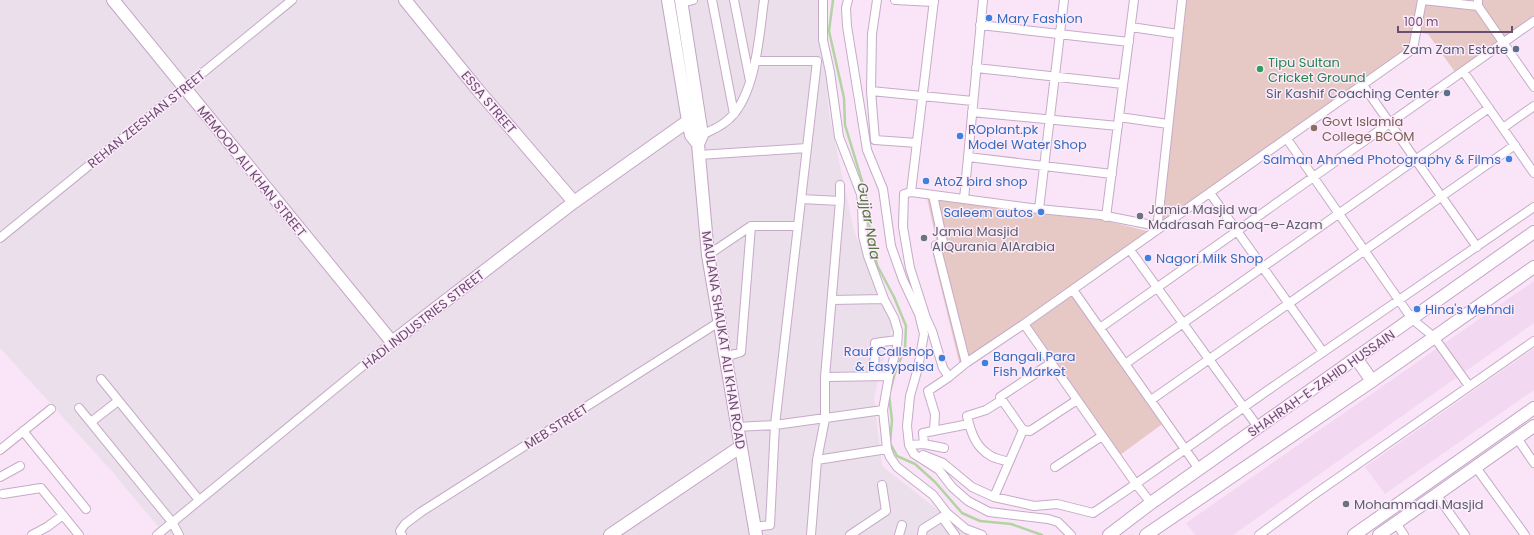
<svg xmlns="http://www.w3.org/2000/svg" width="1534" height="535" viewBox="0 0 1534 535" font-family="Poppins,sans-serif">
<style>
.residential{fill:#f3d8f1}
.industrial{fill:#eadfea}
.green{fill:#e6c8c5}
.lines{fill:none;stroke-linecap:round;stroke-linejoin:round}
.stream{stroke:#b3d3a3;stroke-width:2.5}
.street-casing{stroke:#c6abc8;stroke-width:10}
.secondary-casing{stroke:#c4a4c6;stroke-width:14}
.street{stroke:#fff;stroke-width:8}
.secondary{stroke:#fff;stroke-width:12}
.shop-dot{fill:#3f7fe0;stroke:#fdebfb;stroke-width:1.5}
.service-dot{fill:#5c6f8a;stroke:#fdebfb;stroke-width:1.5}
.leisure-dot{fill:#2e9e5b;stroke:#fdebfb;stroke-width:1.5}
.education-dot{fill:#8d6e63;stroke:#fdebfb;stroke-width:1.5}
.worship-dot{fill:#6b7280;stroke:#fdebfb;stroke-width:1.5}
.labels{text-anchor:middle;stroke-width:3;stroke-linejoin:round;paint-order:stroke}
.shop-label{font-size:13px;fill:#366cbe;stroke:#fdebfb;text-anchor:start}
.service-label{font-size:13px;fill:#4e5e75;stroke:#fdebfb;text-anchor:end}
.leisure-label{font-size:13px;fill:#27864d;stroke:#fdebfb;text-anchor:start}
.street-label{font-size:13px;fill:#6b4d71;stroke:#fdebfb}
.education-label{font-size:13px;fill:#785e54;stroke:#fdebfb;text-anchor:start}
.worship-label{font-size:13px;fill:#5b616d;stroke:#fdebfb;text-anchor:start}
.water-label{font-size:14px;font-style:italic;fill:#537542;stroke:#fdebfb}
</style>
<rect width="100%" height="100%" fill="#fae5f8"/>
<path class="residential" d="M1534 281V323L1233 535H1195L1186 523Z
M1534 348V390L1385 494 1365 467Z"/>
<path class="industrial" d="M0 0H819L829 114 854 231 892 326 874 398 882 466 952 521 990 535H165L109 468 0 348Z"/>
<path class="green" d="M1182 0H1423L1477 6 1478 0H1534V21L1457 75 1428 34 1416 32 1413 49 1157 226Z
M927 198 1095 218 1151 232 960 366 931 247 937 244Z
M1073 290 1165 422 1116 458 1024 324Z"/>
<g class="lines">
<path class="stream" d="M833 0 829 31 844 98 845 125 866 194 870 230 877 265 894 297 906 326 905 348 895 373 889 395 892 420 890 443 897 456 915 464 935 482 962 513 980 521 1011 524 1042 535"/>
<defs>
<path id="street" d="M712 0 734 114
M734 0 750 81
M848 0 846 8 847 26 867 150 883 189 891 246 903 280 919 314 924 334 918 368 910 396 907 426 909 445 914 454 939 470 952 487 968 501 989 512 1048 519 1058 522 1071 535
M877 0 872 34 871 91 875 140 917 143
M895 0 934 2
M1423 0 1478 6
M1478 0V6L1534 87
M682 3 693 0
M980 25 1129 42
M1131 27 1178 34
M976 68 1123 84
M1463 71 1534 173
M1363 85 1477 247
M871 91 973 101
M972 112 1118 126
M1119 117 1168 124
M1503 128 1534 106
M702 135C709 131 718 128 724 123 756 101 759 36 764 0
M1287 139 1412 319 1434 337 1469 386
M699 155 807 148
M968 157 1112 174
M911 192 934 0
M1210 193 1323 352
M933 195 943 242 936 245 966 363
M801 199 840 201
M964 199 983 0
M1039 209 1064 0
M1106 217 1134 0
M1157 230 1182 0
M0 238 292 0
M1130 250 1258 427
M708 255 751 226H798
M1073 290 1199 469
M832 300 884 299
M1100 328 1534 21
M725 357 741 352 751 226
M1051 363 1000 397 1023 430 1030 431 1077 400
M1125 364 1489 108
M874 376 875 343 897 340
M825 377 889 376
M949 377 943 368 932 331 926 318 910 268 903 227 904 194 911 192 1039 209 1101 215 1157 226
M101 379 199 500
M1002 400 986 410 967 416C971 432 975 447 991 456 996 459 1003 460 1009 462
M1151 400 1515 145
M79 408 172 522 179 535
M883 410 887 449 890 457 897 467 933 495 947 513 942 517
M91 422 118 401
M737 427 775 425 883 410 889 376 897 347 898 331 894 318 884 299 868 256 863 236 862 203 861 194 839 137 830 72 823 40V0
M23 431 86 509
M934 431 935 414 928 391 949 377 966 363 1024 324
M1517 438 1534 463
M924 444 944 448
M909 445 924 444 923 433 969 424
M0 450 51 409
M923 455 943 463 972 487 994 497 1034 506 1057 504 1093 513C1159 469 1222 422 1287 377 1369 320 1452 264 1534 207
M817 460 887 449
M1475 466 1525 535
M1055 467 1102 436
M0 477 20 466
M3 494 41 488 79 535
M1436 494 1465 535
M994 497 1023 430
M1151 503 1136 484 1024 324 1413 49 1422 0
M947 513 966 529 982 535
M1396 523 1404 535
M754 527 770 525 775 425 817 61H755
M32 535 47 527 63 515
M157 535 392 342
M402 535 400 531 405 524 421 512 719 322
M811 535 817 460 825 419V377L840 201V185
M850 535 886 511 882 485
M899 535 902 525
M922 535 923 529 942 517 955 535
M1259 535 1312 496 1534 341"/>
<path id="secondary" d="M113 0 392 342 574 202 688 121 699 116
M405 0 478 90 574 202
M668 0 688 121 691 135 698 144 708 255 756 535
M681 0 702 135 698 144
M1356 358 1372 381
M610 535 740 447
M1109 535 1151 503 1534 232
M1146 535 1372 381 1534 267
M1354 535 1534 408
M1379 535 1534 426"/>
</defs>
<use href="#street" class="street-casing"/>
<use href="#secondary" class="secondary-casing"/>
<use href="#street" class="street"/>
<use href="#secondary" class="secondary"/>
</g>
<g class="shop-dot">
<circle cx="989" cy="18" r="4"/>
<circle cx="960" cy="136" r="4"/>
<circle cx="1509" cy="159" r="4"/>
<circle cx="926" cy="181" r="4"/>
<circle cx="1041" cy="212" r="4"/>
<circle cx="1148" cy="258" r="4"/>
<circle cx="1417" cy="309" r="4"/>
<circle cx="942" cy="358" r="4"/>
<circle cx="985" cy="363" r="4"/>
</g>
<g class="service-dot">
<circle cx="1516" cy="49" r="4"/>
<circle cx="1447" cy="93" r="4"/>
</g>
<circle class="leisure-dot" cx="1260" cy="69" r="4"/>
<circle class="education-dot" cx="1314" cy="128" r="4"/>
<g class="worship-dot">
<circle cx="1140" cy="216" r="4"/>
<circle cx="924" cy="238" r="4"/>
<circle cx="1346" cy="504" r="4"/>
</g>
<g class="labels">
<g class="shop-label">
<text x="997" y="23">Mary Fashion</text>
<text x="968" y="134">ROplant.pk<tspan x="968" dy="15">Model Water Shop</tspan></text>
<text x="1501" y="164" text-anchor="end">Salman Ahmed Photography &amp; Films</text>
<text x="934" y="186">AtoZ bird shop</text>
<text x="1033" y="217" text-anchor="end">Saleem autos</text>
<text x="1156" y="263">Nagori Milk Shop</text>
<text x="1425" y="314">Hina's Mehndi</text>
<text x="934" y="356" text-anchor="end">Rauf Callshop<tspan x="934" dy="15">&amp; Easypaisa</tspan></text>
<text x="993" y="361">Bangali Para<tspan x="993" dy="15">Fish Market</tspan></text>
</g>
<g class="service-label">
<text x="1508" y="54">Zam Zam Estate</text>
<text x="1439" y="98">Sir Kashif Coaching Center</text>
</g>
<g class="leisure-label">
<text x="1268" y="67">Tipu Sultan<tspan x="1268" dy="15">Cricket Ground</tspan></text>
</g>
<g class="street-label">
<text transform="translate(489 102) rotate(50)" y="5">ESSA STREET</text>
<text transform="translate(146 119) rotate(-39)" y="5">REHAN ZEESHAN STREET</text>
<text transform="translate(252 171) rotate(51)" y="5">MEMOOD ALI KHAN STREET</text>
<text transform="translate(423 319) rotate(-38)" y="5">HADI INDUSTRIES STREET</text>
<text transform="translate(724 340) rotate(81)" y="5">MAULANA SHAUKAT ALI KHAN ROAD</text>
<text transform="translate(1321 383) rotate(-35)" y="5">SHAHRAH-E-ZAHID HUSSAIN</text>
<text transform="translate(556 426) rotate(-32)" y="5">MEB STREET</text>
</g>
<g class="education-label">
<text x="1322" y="126">Govt Islamia<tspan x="1322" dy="15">College BCOM</tspan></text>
</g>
<g class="worship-label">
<text x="1148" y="214">Jamia Masjid wa<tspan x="1148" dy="15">Madrasah Farooq-e-Azam</tspan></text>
<text x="932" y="236">Jamia Masjid<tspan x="932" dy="15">AlQurania AlArabia</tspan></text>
<text x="1354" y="509">Mohammadi Masjid</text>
</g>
<g class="water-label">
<text transform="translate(869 221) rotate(80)" y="5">Gujjar Nala</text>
</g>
</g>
<path d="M1398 26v6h114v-6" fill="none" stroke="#6b4d71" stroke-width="2"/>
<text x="1404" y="26" font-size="12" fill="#6b4d71" stroke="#fdebfb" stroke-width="3" paint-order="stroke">100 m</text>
</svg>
